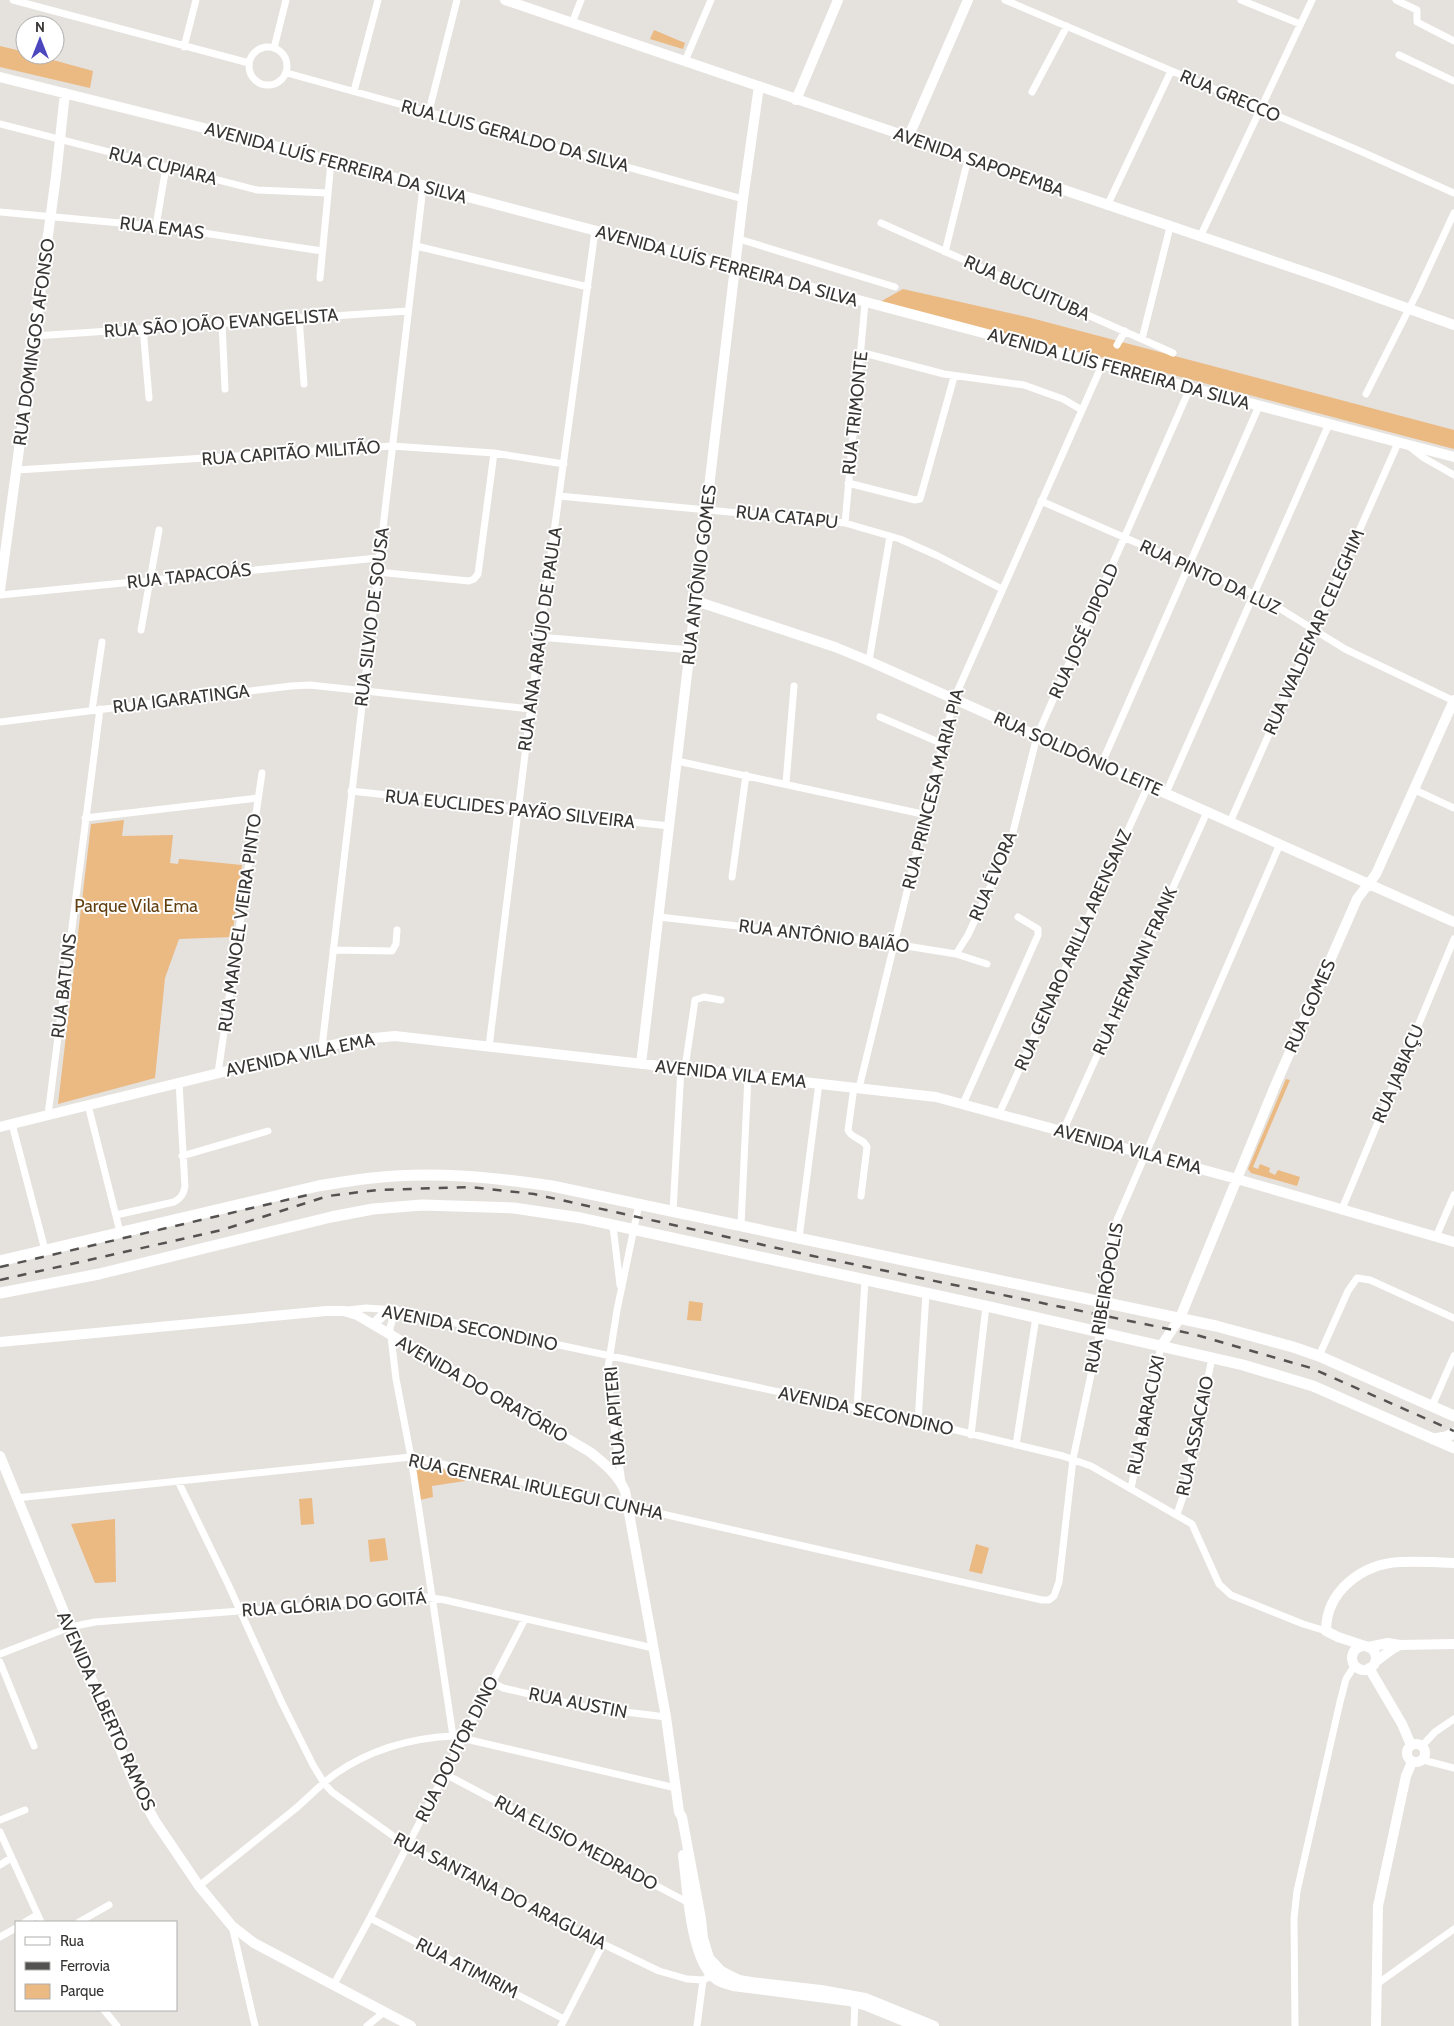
<svg xmlns="http://www.w3.org/2000/svg" width="1454" height="2026" viewBox="0 0 1454 2026" font-family="Cabin,sans-serif">
<style>
.green{fill:#ebb982}
.lines{fill:none;stroke-linecap:round;stroke-linejoin:round}
.street{stroke:#fff;stroke-width:7}
.secondary{stroke:#fff;stroke-width:10}
.primary{stroke:#fff;stroke-width:11}
.rail{stroke:#555351;stroke-width:2.5;stroke-dasharray:9 9;stroke-linecap:butt}
.labels{text-anchor:middle;stroke-width:4;stroke-linejoin:round;paint-order:stroke}
.street-label{font-size:18px;fill:#383635;stroke:#fff}
.park-label{font-size:18px;fill:#623f10;stroke:#fff}
</style>
<rect width="100%" height="100%" fill="#e5e1dd"/>
<path class="green" d="M654 30 685 43 683 49 650 39Z
M0 46 25 52V55H35L93 71 90 88 0 67Z
M903 289 1031 318 1454 430V449L1162 372 878 303Z
M124 820 122 836 173 835 170 863 178 864 179 859H181L242 865 232 937 179 939 165 978 155 1078 58 1104 91 824Z
M1286 1079 1290 1080 1253 1167 1258 1169 1260 1164 1270 1168 1269 1172 1275 1175 1278 1170 1300 1177 1297 1186 1251 1173 1248 1169Z
M689 1301 703 1303 701 1321 687 1320Z
M414 1466 463 1472 465 1481 432 1486 433 1497 420 1500Z
M312 1498 314 1524 301 1525 299 1499Z
M115 1519 116 1582 95 1583 71 1524Z
M385 1538 388 1560 370 1562 368 1540Z
M976 1544 989 1548 982 1574 969 1571Z"/>
<g class="lines">
<path class="street" d="M13 0 249 63
M1005 0 1360 151 1454 193
M1241 0 1300 24
M1396 0 1417 10V22L1454 41
M572 23 581 0
M249 66a19 19 0 1 1 38 0a19 19 0 1 1-38 0Z
M184 47 196 0
M274 48 286 0
M1399 55 1454 81
M685 61 711 0
M287 73 743 199
M354 91 378 0
M1032 92 1067 26
M429 111 457 0
M0 124 257 190 328 193
M1107 206 1171 71
M0 212 164 227 322 251
M881 223 1173 353
M156 226 166 167
M1200 237 1312 0
M739 239 895 287
M416 246 588 287
M945 252 968 159
M320 278 331 162
M299 317 304 384
M222 322 225 389
M143 328 149 398
M34 336 408 311
M1142 339 1170 227
M1117 345 1125 331
M860 352 944 374 1024 385 1063 399 1082 410
M1366 394 1418 291 1454 213
M1410 447 1424 458 1454 475
M17 470 392 446 494 453 564 464
M848 483 915 500 920 499 954 377
M559 496 845 523 900 539 938 556 1002 589
M1041 501 1263 598 1345 649 1454 701
M845 523 865 303
M377 572 469 581 474 579 478 574 494 453
M0 595 378 558
M141 630 159 530
M539 637 691 650
M869 661 890 536
M92 710 102 642
M880 717 943 744
M0 722 291 686 310 685 530 709
M677 761 927 815
M1101 765 1259 406
M786 783 794 686
M1415 790 1454 808
M351 791 669 826
M1166 793 1329 424
M85 818 258 798
M1230 822 1398 443
M732 877 746 775
M659 917 894 944 956 954 987 964
M333 950 392 951 396 944 397 930
M956 954 968 935 1010 844 1037 736 1190 388
M322 1047 423 187
M489 1047 537 657 595 231
M685 1068 695 1000 704 997 721 1000
M218 1073 262 773
M854 1087 848 1130C851 1139 864 1138 867 1147L861 1196
M859 1088 954 699 1102 365
M963 1104 1038 935V929L1018 917
M88 1105 120 1232
M999 1114 1148 786
M48 1115 100 709
M12 1124 45 1250
M1063 1131 1207 812
M182 1156 268 1131
M1342 1209 1454 939
M673 1211 681 1068
M116 1215 174 1202C181 1198 183 1195 185 1187L179 1082
M741 1225 748 1076
M613 1226 620 1285
M1436 1237 1454 1195
M799 1238 819 1083
M347 1310 366 1308 395 1310 939 1426 1063 1456 1091 1466 1192 1524 1219 1584 1231 1595 1303 1624 1326 1631
M395 1310 390 1328 396 1379 411 1457 453 1736
M1319 1356 1348 1291 1357 1278 1370 1280 1454 1318
M1432 1406 1454 1356
M857 1409 865 1280
M918 1422 926 1293
M971 1435 986 1306
M1016 1445 1036 1317
M178 1481 228 1584 282 1703 313 1765 324 1783 332 1792 407 1846 603 1944 659 1971 687 1979 703 1980 715 1974
M622 1483 610 1398 608 1367 617 1310 639 1204
M1131 1488 1161 1346
M16 1498 411 1457 1042 1600H1049L1054 1596 1059 1582 1073 1459 1103 1318 1112 1239 1117 1220 1280 844
M1177 1514 1185 1491 1212 1358
M0 1654 70 1627 95 1622 425 1597 445 1600 653 1648
M0 1662 34 1746
M492 1682 503 1688 585 1707 666 1717
M1422 1746 1435 1732 1454 1719
M1423 1760 1454 1768
M445 1774 689 1903
M0 1820 25 1810
M0 1832 41 1922
M0 1865 11 1858
M199 1886C231 1860 263 1835 295 1809 308 1798 321 1784 335 1774 371 1749 410 1738 453 1736L676 1788
M370 1918 564 2019
M25 1922 37 1915
M79 1922 109 1905
M232 1926 255 2026
M0 1937 16 1928
M1377 1984 1454 1929
M333 1986 370 1918 525 1619
M104 2010 117 2026
M367 2026 384 2012
M561 2026 603 1944
M697 2026 703 1980
M854 2026 855 1999
M1295 2026 1294 1918 1297 1891 1340 1702 1346 1679 1355 1665"/>
<path class="secondary" d="M505 0 1329 280 1454 325
M0 77 240 137 1454 457
M796 100 838 0
M908 138 968 0
M0 590 56 176 65 93
M696 601 835 647 869 661 1454 922
M641 1064 743 199 759 86
M0 1127 353 1040 395 1036 936 1097 1237 1179 1454 1242
M374 1325C380 1316 385 1313 395 1310
M0 1342 326 1311H344L357 1315 590 1452C604 1463 618 1475 625 1491L666 1717 679 1812 682 1817 701 1919 703 1938 709 1958 721 1971 739 1980 751 1982 821 1990 865 1998 934 2026
M1161 1346 1180 1318 1275 1086 1357 899 1376 874 1454 700
M0 1456 135 1785 155 1821 199 1886 232 1926 254 1943 411 2026
M1365 1646 1338 1637 1326 1631C1326 1591 1362 1564 1400 1562 1418 1561 1436 1562 1454 1563
M1352 1658a12 12 0 1 1 24 0a12 12 0 1 1-24 0Z
M1368 1647 1388 1643 1400 1645 1454 1644
M1375 1662 1391 1650 1400 1645
M1369 1668 1402 1724 1411 1745
M1407 1753a9 9 0 1 1 18 0a9 9 0 1 1-18 0Z
M683 1855C687 1886 690 1953 712 1976 718 1982 725 1984 733 1986L849 2001 867 2006 916 2026
M1376 2026 1378 1906 1406 1776 1412 1762"/>
<path class="primary" d="M0 1261 318 1186C336 1183 354 1180 372 1178 432 1171 492 1177 552 1186L1216 1326 1293 1347 1319 1356 1454 1416
M0 1293 99 1274 331 1217 373 1209 422 1205 514 1208 581 1218 986 1306 1243 1365 1313 1386 1454 1448
M1433 1439 1446 1437 1454 1433"/>
<path class="rail" d="M0 1267 312 1194
M0 1280 222 1230 328 1196 377 1190 471 1187 534 1194 813 1256 1193 1334 1311 1368 1454 1431"/>
</g>
<g class="labels">
<g class="street-label">
<text transform="translate(1230 96) rotate(23)" y="6">RUA GRECCO</text>
<text transform="translate(515 136) rotate(15)" y="6">RUA LUIS GERALDO DA SILVA</text>
<text transform="translate(979 162) rotate(19)" y="6">AVENIDA SAPOPEMBA</text>
<text transform="translate(336 163) rotate(15)" y="6">AVENIDA LUÍS FERREIRA DA SILVA</text>
<text transform="translate(163 166) rotate(14)" y="6">RUA CUPIARA</text>
<text transform="translate(162 228) rotate(7)" y="6">RUA EMAS</text>
<text transform="translate(727 266) rotate(15)" y="6">AVENIDA LUÍS FERREIRA DA SILVA</text>
<text transform="translate(1027 288) rotate(24)" y="6">RUA BUCUITUBA</text>
<text transform="translate(221 323) rotate(-4)" y="6">RUA SÃO JOÃO EVANGELISTA</text>
<text transform="translate(34 342) rotate(-82)" y="6">RUA DOMINGOS AFONSO</text>
<text transform="translate(1119 369) rotate(15)" y="6">AVENIDA LUÍS FERREIRA DA SILVA</text>
<text transform="translate(855 413) rotate(-84)" y="6">RUA TRIMONTE</text>
<text transform="translate(291 453) rotate(-4)" y="6">RUA CAPITÃO MILITÃO</text>
<text transform="translate(787 517) rotate(6)" y="6">RUA CATAPU</text>
<text transform="translate(699 575) rotate(-83)" y="6">RUA ANTÔNIO GOMES</text>
<text transform="translate(189 576) rotate(-6)" y="6">RUA TAPACOÁS</text>
<text transform="translate(1210 577) rotate(25)" y="6">RUA PINTO DA LUZ</text>
<text transform="translate(372 617) rotate(-83)" y="6">RUA SILVIO DE SOUSA</text>
<text transform="translate(1084 631) rotate(-66)" y="6">RUA JOSÉ DIPOLD</text>
<text transform="translate(1314 632) rotate(-66)" y="6">RUA WALDEMAR CELEGHIM</text>
<text transform="translate(540 639) rotate(-82)" y="6">RUA ANA ARAÚJO DE PAULA</text>
<text transform="translate(181 699) rotate(-7)" y="6">RUA IGARATINGA</text>
<text transform="translate(1078 754) rotate(24)" y="6">RUA SOLIDÔNIO LEITE</text>
<text transform="translate(933 789) rotate(-76)" y="6">RUA PRINCESA MARIA PIA</text>
<text transform="translate(510 809) rotate(6)" y="6">RUA EUCLIDES PAYÃO SILVEIRA</text>
<text transform="translate(993 876) rotate(-67)" y="6">RUA ÉVORA</text>
<text transform="translate(240 923) rotate(-82)" y="6">RUA MANOEL VIEIRA PINTO</text>
<text transform="translate(824 936) rotate(7)" y="6">RUA ANTÔNIO BAIÃO</text>
<text transform="translate(1073 950) rotate(-66)" y="6">RUA GENARO ARILLA ARENSANZ</text>
<text transform="translate(1135 971) rotate(-66)" y="6">RUA HERMANN FRANK</text>
<text transform="translate(64 986) rotate(-83)" y="6">RUA BATUNS</text>
<text transform="translate(1310 1006) rotate(-66)" y="6">RUA GOMES</text>
<text transform="translate(300 1055) rotate(-12)" y="6">AVENIDA VILA EMA</text>
<text transform="translate(731 1074) rotate(6)" y="6">AVENIDA VILA EMA</text>
<text transform="translate(1398 1074) rotate(-67)" y="6">RUA JABIAÇU</text>
<text transform="translate(1128 1149) rotate(15)" y="6">AVENIDA VILA EMA</text>
<text transform="translate(1104 1298) rotate(-80)" y="6">RUA RIBEIRÓPOLIS</text>
<text transform="translate(470 1328) rotate(11)" y="6">AVENIDA SECONDINO</text>
<text transform="translate(482 1389) rotate(30)" y="6">AVENIDA DO ORATÓRIO</text>
<text transform="translate(866 1411) rotate(12)" y="6">AVENIDA SECONDINO</text>
<text transform="translate(1146 1415) rotate(-78)" y="6">RUA BARACUXI</text>
<text transform="translate(615 1416) rotate(-95)" y="6">RUA APITERI</text>
<text transform="translate(1195 1436) rotate(-78)" y="6">RUA ASSACAIO</text>
<text transform="translate(536 1487) rotate(12)" y="6">RUA GENERAL IRULEGUI CUNHA</text>
<text transform="translate(334 1604) rotate(-4)" y="6">RUA GLÓRIA DO GOITÁ</text>
<text transform="translate(578 1703) rotate(11)" y="6">RUA AUSTIN</text>
<text transform="translate(106 1711) rotate(66)" y="6">AVENIDA ALBERTO RAMOS</text>
<text transform="translate(457 1749) rotate(-63)" y="6">RUA DOUTOR DINO</text>
<text transform="translate(576 1843) rotate(28)" y="6">RUA ELISIO MEDRADO</text>
<text transform="translate(500 1891) rotate(27)" y="6">RUA SANTANA DO ARAGUAIA</text>
<text transform="translate(467 1968) rotate(27)" y="6">RUA ATIMIRIM</text>
</g>
<g class="park-label">
<text x="136" y="912">Parque Vila Ema</text>
</g>
</g>
<rect x="15" y="1921" width="162" height="90" fill="#ffffff" stroke="#afafae"/>
<rect x="25" y="1937" width="25" height="8" fill="#ffffff" stroke="#afafae"/>
<text x="60" y="1946" font-size="15" fill="#383635">Rua</text>
<rect x="25" y="1962" width="25" height="8" fill="#555351" stroke="#afafae"/>
<text x="60" y="1971" font-size="15" fill="#383635">Ferrovia</text>
<rect x="25" y="1984" width="25" height="15" fill="#ebb982" stroke="#afafae"/>
<text x="60" y="1996" font-size="15" fill="#383635">Parque</text>
<g transform="translate(40 40)"><circle r="24" fill="#ffffff" stroke="#afafae"/>
<path d="M0-4L9 19L0 12L-9 19Z" fill="#4c47be"/>
<text y="-8" font-size="14" font-weight="bold" text-anchor="middle" fill="#383635">N</text>
</g>
</svg>
